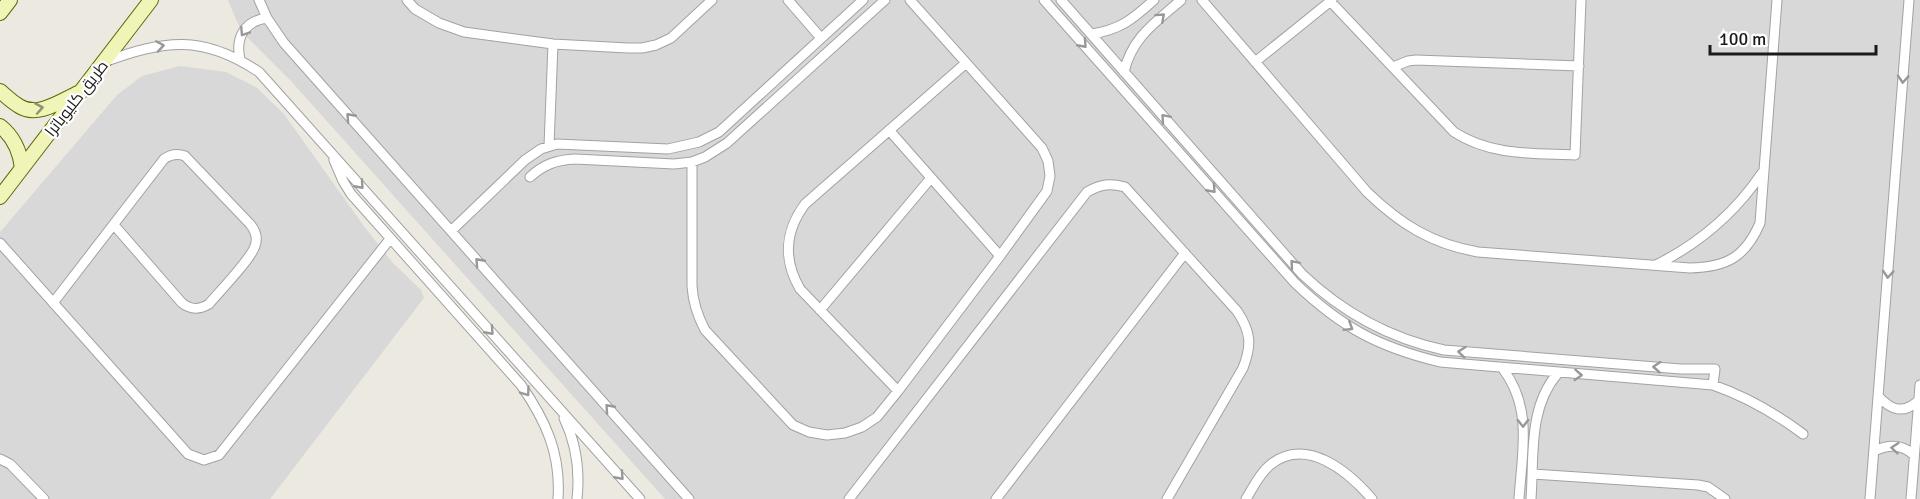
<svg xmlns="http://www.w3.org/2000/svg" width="1920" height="499" viewBox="0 0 1920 499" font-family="Signika,Cairo,sans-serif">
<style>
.residential{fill:#d9d8d8}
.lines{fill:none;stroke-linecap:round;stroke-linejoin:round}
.minor-casing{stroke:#a2a2a2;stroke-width:11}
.secondary-casing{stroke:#5d6a0a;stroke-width:16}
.minor{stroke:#fff;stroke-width:9}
.secondary{stroke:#f0f5b7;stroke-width:14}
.oneway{stroke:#989898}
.oneway2{stroke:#909371}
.labels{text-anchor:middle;stroke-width:4.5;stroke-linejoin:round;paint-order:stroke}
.street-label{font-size:16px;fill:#1b1b1b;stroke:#fff}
</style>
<rect width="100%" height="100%" fill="#ece9e1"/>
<path class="residential" d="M228 0H1920V499H665L290 80 241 31Z
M180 66 226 72 256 87 284 114 363 225 392 262 421 290 424 298 270 499H0V232L117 95 142 76Z"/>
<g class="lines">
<defs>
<path id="minor" d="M259 0 267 18 284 43 689 499
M407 0 415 9 439 23 464 32 553 44 628 48H642L656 45 671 38 712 0
M788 0 821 38
M1044 0 1295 283C1341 327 1378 347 1440 362L1713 385C1747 397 1775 413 1803 434
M1061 0 1302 274C1343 313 1388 338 1444 350L1681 369H1715L1713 385
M1202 0 1367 192C1400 224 1432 244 1478 252L1690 268C1726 267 1745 258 1760 223L1777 0
M1330 1 1454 132C1491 156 1533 153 1575 155L1581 0
M1091 34C1120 30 1133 19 1154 0
M240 59C235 37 245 21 267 18
M104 62C165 40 202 34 259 72L640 499
M1255 62 1332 0
M1393 67 1408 61 1416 60 1579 66
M1124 72C1132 37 1156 22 1181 0
M889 130 1000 256
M549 146 553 44
M334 160 343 181 351 194 521 385C546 421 561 454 558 499
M692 162V286C693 303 697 315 705 330L793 425 809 432 827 435 845 433 862 427 877 417 898 391 1000 256 1047 191 1050 176 1048 161 1042 148 910 0
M530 177C544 164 557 160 575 159L674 164 692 162 705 157 727 143 885 0
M451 231 525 160 541 149 557 144 668 149 699 142 719 132 863 0
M0 243 188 454 204 460 219 455 390 239
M1656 265C1700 243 1735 213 1762 173
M53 303 164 159C171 154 177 153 185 156L250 224C255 230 258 238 255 246 251 259 219 292 209 304 199 310 191 310 182 303L114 225
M820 310 931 178
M1503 369C1533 409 1522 452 1519 499
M898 391 800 289C783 260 785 231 805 204L966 63
M1879 397C1892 411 1904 414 1919 400
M564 418C576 443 580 471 577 499
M1874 451C1889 444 1902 444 1914 455
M0 459 10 464 44 499
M1533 474 1698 485 1708 487 1725 499
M849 499 1087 192C1101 184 1110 183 1125 187L1237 311C1251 332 1252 345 1243 368L1167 499
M996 499 1185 253
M1246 499C1253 488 1259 474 1270 465 1306 436 1348 471 1372 499
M1531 499C1534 457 1528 407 1558 373
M1870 499 1909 0
M1911 499 1920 385"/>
<path id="secondary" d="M0 13 10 0
M0 91C6 96 12 102 19 106 37 118 61 101 78 93
M0 126C14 137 20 151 22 168
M0 197 151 0"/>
</defs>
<use href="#minor" class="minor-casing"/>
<use href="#secondary" class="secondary-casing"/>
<use href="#minor" class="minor"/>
<use href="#secondary" class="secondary"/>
</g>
<defs><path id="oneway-chevron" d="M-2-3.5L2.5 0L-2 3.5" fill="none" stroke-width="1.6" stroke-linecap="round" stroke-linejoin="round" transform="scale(1.5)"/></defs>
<g class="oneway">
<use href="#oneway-chevron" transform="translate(1161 17) rotate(-42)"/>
<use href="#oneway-chevron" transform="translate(244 32) rotate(123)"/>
<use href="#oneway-chevron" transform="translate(1083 44) rotate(48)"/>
<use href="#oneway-chevron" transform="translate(160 46) rotate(-9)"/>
<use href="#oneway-chevron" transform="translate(1903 79) rotate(94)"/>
<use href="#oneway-chevron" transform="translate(350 117) rotate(-132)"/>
<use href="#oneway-chevron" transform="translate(1165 118) rotate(-131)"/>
<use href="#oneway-chevron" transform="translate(360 185) rotate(48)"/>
<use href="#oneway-chevron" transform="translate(1212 189) rotate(48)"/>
<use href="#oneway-chevron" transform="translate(479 262) rotate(-132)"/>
<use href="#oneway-chevron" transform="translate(1294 264) rotate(-131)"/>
<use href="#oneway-chevron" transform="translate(1888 274) rotate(94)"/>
<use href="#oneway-chevron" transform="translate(1349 327) rotate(32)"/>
<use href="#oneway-chevron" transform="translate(490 331) rotate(48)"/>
<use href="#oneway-chevron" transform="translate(1462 352) rotate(-174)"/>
<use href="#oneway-chevron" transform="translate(1657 367) rotate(-176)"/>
<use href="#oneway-chevron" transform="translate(1578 375) rotate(4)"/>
<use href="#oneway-chevron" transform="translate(526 392) rotate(54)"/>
<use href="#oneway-chevron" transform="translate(609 408) rotate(-132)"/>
<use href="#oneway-chevron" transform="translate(1523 423) rotate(89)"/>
<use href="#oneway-chevron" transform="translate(1895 448) rotate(-175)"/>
<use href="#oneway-chevron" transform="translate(620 476) rotate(48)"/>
</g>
<use class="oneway2" href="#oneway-chevron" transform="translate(39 108) rotate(-10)"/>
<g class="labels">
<g class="street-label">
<text transform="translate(76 98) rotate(-52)" y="6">طريق كليوباترا</text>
</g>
</g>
<path d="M1710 45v9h166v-9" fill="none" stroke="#1b1b1b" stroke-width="3"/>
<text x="1719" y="45" font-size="18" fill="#1b1b1b" stroke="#ffffff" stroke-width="4.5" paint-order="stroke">100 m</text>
</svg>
